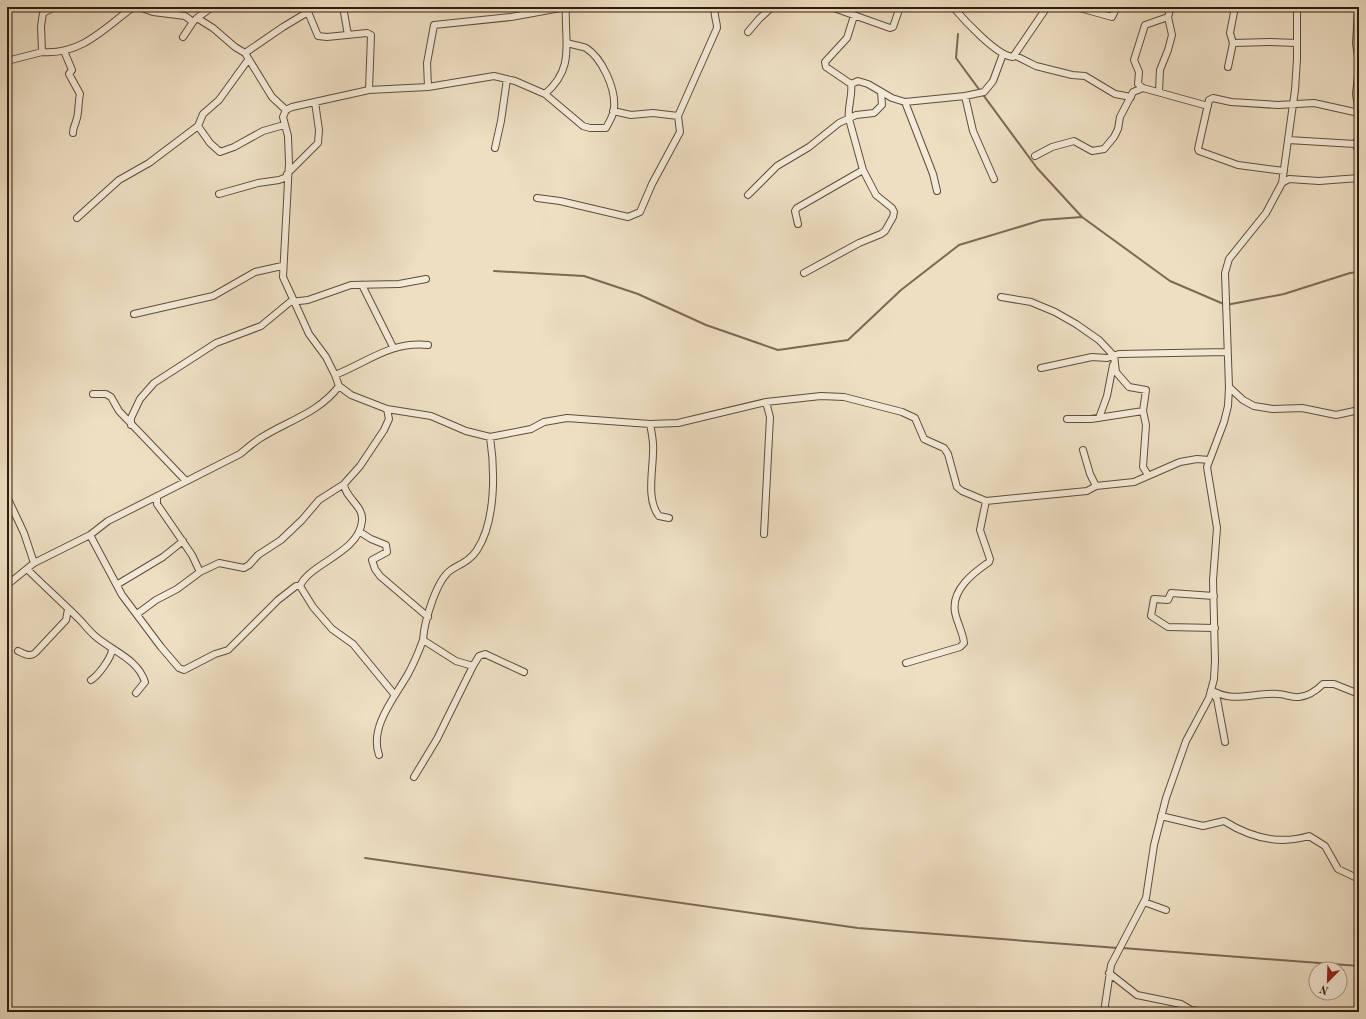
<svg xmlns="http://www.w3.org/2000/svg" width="1366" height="1019" viewBox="0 0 1366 1019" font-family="'Old Standard TT',serif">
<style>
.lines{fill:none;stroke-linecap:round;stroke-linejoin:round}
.stream{stroke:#7b6955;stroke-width:2}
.street-casing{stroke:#5f4d3a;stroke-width:8}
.street{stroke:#f4ead8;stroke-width:6}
</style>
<rect width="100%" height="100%" fill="#eedfc3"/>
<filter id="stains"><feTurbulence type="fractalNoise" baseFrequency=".005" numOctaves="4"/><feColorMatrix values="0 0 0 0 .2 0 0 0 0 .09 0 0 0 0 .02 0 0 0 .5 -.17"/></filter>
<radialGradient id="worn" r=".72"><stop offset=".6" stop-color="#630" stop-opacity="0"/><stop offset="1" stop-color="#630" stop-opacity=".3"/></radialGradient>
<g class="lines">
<path class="stream" d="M958 34 956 58 1037 168 1082 217
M494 271 584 276 638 294 706 325 778 350 848 340 901 290 959 245 1042 220 1082 217 1170 281 1226 305 1284 294 1350 273 1359 272
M365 858 858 928 1118 948
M1122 948 1359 966"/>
<defs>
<path id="street" d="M55 7 43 13 41 26 42 52C81 55 104 29 133 7
M139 7 153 12 185 16 193 22 197 18 213 28 235 47 245 53 272 97 286 110
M343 7 348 35
M831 7 890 28 893 27 900 7
M953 7C964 20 997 56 1013 57L1047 7
M1076 7 1112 17 1117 7
M1171 7 1168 17 1145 25 1134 60 1139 72 1138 84 1143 88 1208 106
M1330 7H1345
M1358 11 1356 43 1359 64
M308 12 318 36 327 37 367 33 371 35 369 90
M197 18 212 7
M748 32 759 19 772 7
M183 37 193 22
M568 43C573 45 581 46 586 48 602 58 616 89 614 108 614 115 609 122 606 128H590L583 126 545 94 515 81 494 76 428 87 369 90 292 107 286 110 283 117 288 136 289 163 283 277 309 334 326 357 335 375 339 386 351 395 387 409 431 416 466 431 490 437 531 429 544 422 567 418 650 424 678 423 766 402 821 396 844 397 902 412 915 418 924 439 944 448 948 454 957 487 962 491 986 501 1087 491 1096 486 1134 482 1180 462 1197 459 1209 460
M1233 43 1269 42 1297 43
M64 51 72 70 69 74 80 94C78 103 79 115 76 121 75 126 73 127 73 133
M245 53 283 27 308 12 307 7
M1014 55 1036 66 1072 75 1085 76 1115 94 1131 97
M7 61 42 52
M1359 66 1356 94 1359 114
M1228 67 1233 43 1230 33 1235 7
M851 84 858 81 868 84 892 98 905 102 965 96 984 92 993 81 1003 54
M428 87 427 63 434 25 511 17 566 7
M1159 92 1160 70 1168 50 1172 35 1168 17
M545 94C576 67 564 42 566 7
M965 96 973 131 994 179
M905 102 933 174 937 191
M613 111 631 115 653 113 678 116 717 28C717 20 713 15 715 7
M198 126 210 143 220 152 234 147 263 131 284 125
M1288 140 1355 144 1359 151
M1355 144 1359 138
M495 148 501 121 507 79
M1035 156 1052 147 1074 141 1092 151 1104 149 1114 137 1118 129 1120 117 1133 92 1143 88
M1284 171 1238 165 1199 151 1198 149 1209 100 1213 98 1231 102 1278 105 1314 103 1359 113
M287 174 318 143 319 130 315 102
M1282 183 1289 179 1319 181 1359 178
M219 194 258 183 279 180 287 177
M748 195 777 166 809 147 839 123 856 115 874 113 882 105 881 92
M537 198 560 201 628 217 640 212 652 184 680 132 678 116
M77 218 119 180 149 163 198 126 203 114 219 100 248 60
M798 224 795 211 797 208 863 170
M804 273 859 243 881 234 885 231 893 217 894 212 892 208 876 195 863 170 849 119C847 107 853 96 851 84L826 67 825 62 847 38 854 16
M362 285 393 347
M1001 297 1031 302 1055 312 1076 324 1099 340 1114 356 1116 372 1129 387 1146 390 1143 411 1146 425 1143 467 1148 475
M134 314 213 296 255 272 282 266
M1041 368 1092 357 1107 358 1119 354 1226 352
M335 375C368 362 391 341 428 345
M1229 387 1243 400 1254 406 1273 409 1302 408 1336 415 1359 410
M93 394H106L111 397 119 411 186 481
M1099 418 1107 396 1113 365
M1067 419H1091L1143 411
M650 424C652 434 654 443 653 452 653 471 646 500 659 516L669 518
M131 425V418L140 399 154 383 216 343 261 326 290 302 308 300 351 285 399 284 426 279
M490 437C495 470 496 521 477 550 470 561 460 564 451 570 436 580 424 623 423 640L456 661 473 666 479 656 485 654 524 672
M1083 450 1090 474 1096 486
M344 484C345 498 364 506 362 521 359 553 310 563 300 586L313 607 332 629 353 644 394 694
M157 496V504L192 555 200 572
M7 497 24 533 34 563
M360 532 371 539 386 545 387 552 372 560 375 569 380 576 428 617
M764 534 770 417 766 402
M90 535 122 595 161 647 179 668 184 670 215 654 228 650 278 600 296 586H300
M27 569C44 586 63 603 80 620 85 625 89 631 95 636 112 651 138 659 145 682L136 693
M118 584 163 557 183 541
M7 585 34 563 90 535 108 521 240 454C246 449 253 443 259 439 287 421 319 413 339 386
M1214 596 1171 593 1168 600 1154 599 1151 616 1168 627 1215 628
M137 614 156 600 177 589 200 572 219 563 244 568 249 565 258 555 281 540 302 520 319 500 344 484 360 466 384 430 389 419 387 409
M18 651C25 654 30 658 36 652L66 620 68 609
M906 663 960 647 964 643C963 632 957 623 955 612 951 590 973 573 989 562L990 559 980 530 986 501
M91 680C98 676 111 658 112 650
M1211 690C1235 704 1252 692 1278 694 1285 694 1292 698 1299 697 1309 696 1316 691 1323 684H1334L1359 694
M1212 692 1217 699 1225 742
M379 755C369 727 395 697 408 674 414 663 419 651 423 640
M414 777 437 739 473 666
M1161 816 1203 826 1224 821C1251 838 1279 845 1309 836L1325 846 1338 869 1359 879
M1144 902 1166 910
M1109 973 1137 995 1181 1004 1191 1010 1206 1012
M1104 1012 1111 965 1146 898 1154 845 1166 798 1186 741 1209 698 1214 679 1215 661 1213 580 1217 528 1207 467 1224 422 1228 406 1229 387 1225 273 1229 259 1266 213 1282 183 1295 90 1297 59V7
M1231 1012H1234"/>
</defs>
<use href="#street" class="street-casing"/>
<use href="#street" class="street"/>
</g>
<rect width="1366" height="1019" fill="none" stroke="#eedfc3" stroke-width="24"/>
<rect x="8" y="8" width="1350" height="1003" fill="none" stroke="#2f1c0c" stroke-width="2"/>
<rect x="12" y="12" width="1342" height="995" fill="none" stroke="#2f1c0c"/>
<g transform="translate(1328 981) rotate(203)"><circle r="19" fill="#f4ead8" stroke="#a59886"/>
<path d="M0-3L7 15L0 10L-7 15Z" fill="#8f2418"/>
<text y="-6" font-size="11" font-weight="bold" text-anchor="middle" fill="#2f1c0c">N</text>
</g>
<rect width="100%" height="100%" filter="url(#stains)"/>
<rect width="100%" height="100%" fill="url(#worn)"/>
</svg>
